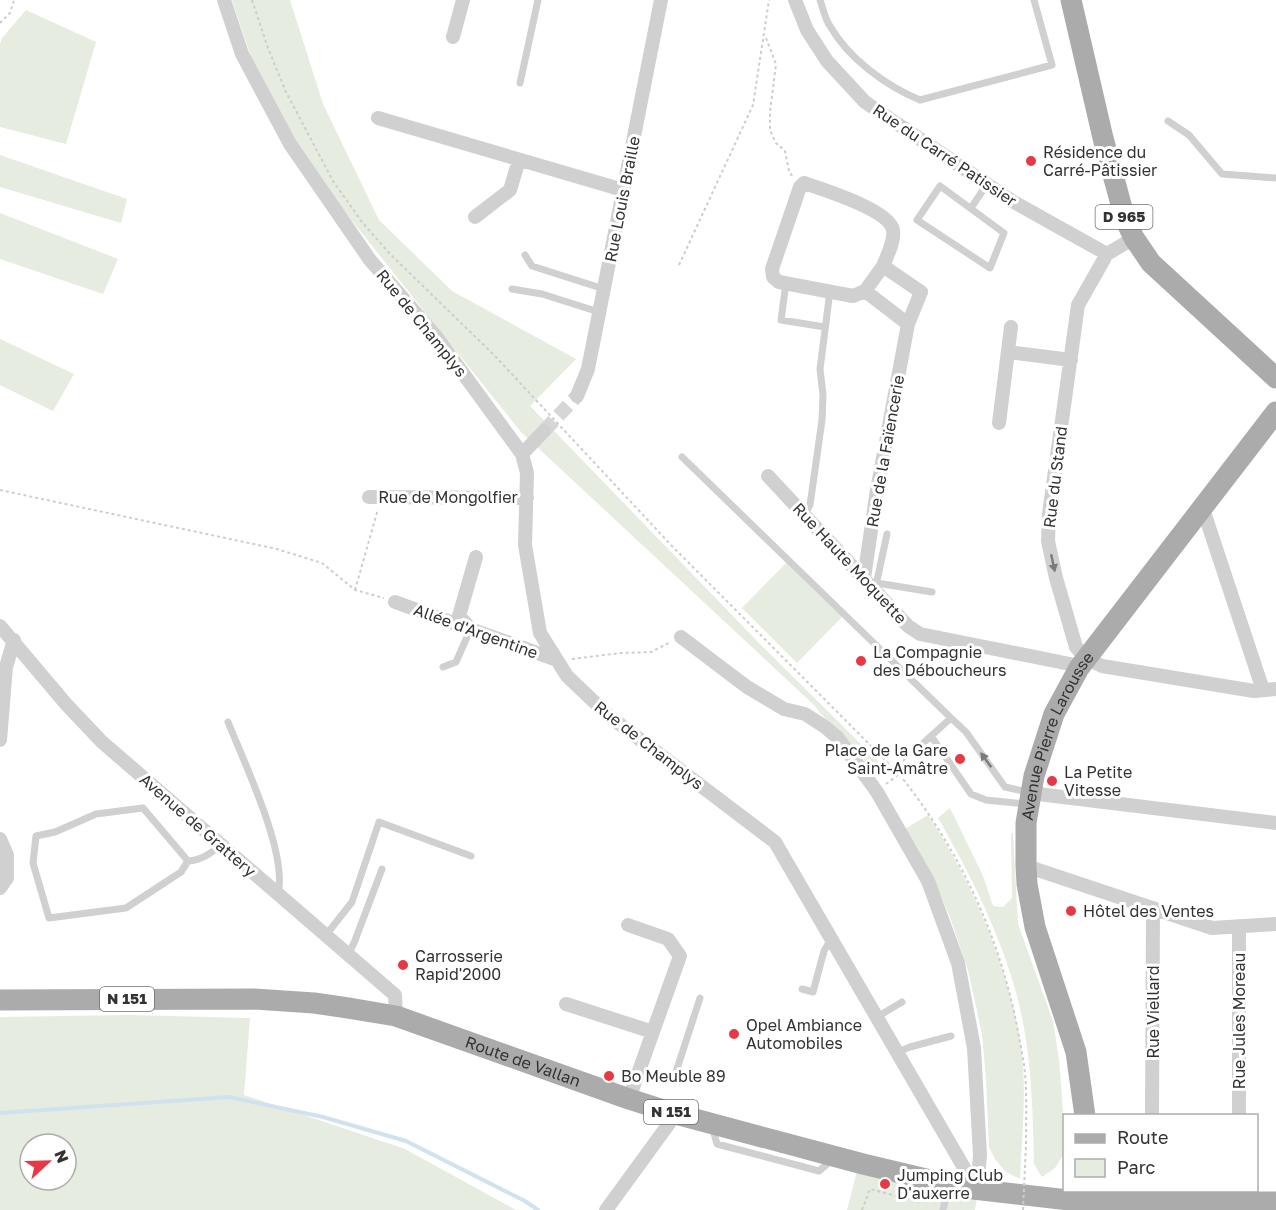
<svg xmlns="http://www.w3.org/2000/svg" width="1276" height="1210" viewBox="0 0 1276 1210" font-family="'Golos Text',sans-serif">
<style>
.green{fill:#e6ecdf;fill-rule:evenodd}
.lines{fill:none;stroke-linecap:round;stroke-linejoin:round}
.stream{stroke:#cfe2ee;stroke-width:4}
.street-tunnel{stroke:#d6d6d6;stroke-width:14;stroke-dasharray:14 7;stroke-linecap:butt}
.path{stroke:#cdcdcd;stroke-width:2;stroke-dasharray:3 3;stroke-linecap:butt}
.lane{stroke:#d0d0d0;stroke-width:7}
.street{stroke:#d0d0d0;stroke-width:14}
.primary{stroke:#ababab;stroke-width:21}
.path-bridge{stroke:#cdcdcd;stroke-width:2;stroke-dasharray:3 3;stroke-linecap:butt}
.oneway{fill:#7a7a7a}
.poi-dot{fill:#e63946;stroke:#fff;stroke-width:2}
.labels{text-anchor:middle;stroke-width:6;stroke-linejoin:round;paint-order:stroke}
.shield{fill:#fff;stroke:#707070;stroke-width:1.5}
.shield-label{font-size:15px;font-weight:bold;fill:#333}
.poi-label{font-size:16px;fill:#333;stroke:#fff;text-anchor:start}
.street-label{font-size:16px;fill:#333;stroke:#fff}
</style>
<rect width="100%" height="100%" fill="#fff"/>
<path class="green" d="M232 0H290L323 104 379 220 452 291 576 359 530 406 758 642 879 762 873 776 813 704 521 432 321 182 262 90Z
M26 10 96 42 66 144 0 127V44L2 38Z
M0 155 127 199 121 223 0 187Z
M0 213 118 259 103 294 0 259Z
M0 339 74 374 53 411 0 385Z
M786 563 842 617 797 663 742 608Z
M950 808 983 876 993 906 1003 907 1012 898 1011 833H1013L1018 924 1053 1021 1059 1059 1064 1125 1063 1155 1055 1168 1042 1177 1034 1164C1033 1119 1032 1072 1024 1028 1012 957 974 880 938 818Z
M928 815C973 883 1008 965 1021 1046 1027 1089 1022 1136 1020 1179L1006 1172 995 1159 989 1147 986 1079 982 1034 968 970 950 917 932 875 905 829Z
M128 1015 250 1018 244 1095 405 1149 516 1210H0V1017ZM30 1144H66V1180H30Z
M857 1171 977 1197 975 1210H847Z"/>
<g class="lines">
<path class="stream" d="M0 1113 229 1097 323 1117 406 1141 525 1201 538 1210"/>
<path class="street-tunnel" d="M544 431 577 396"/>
<path class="path" d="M252 0 268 48 286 92 333 181 362 222 390 254 494 355 671 545 899 774C960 850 1002 940 1019 1037 1021 1048 1024 1061 1025 1073 1027 1097 1026 1121 1026 1145
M0 23 10 13 14 0
M766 38 776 64 770 112V130L776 143 785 151 789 171 792 176
M679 265 753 105 769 0
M0 490 277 549 322 563 355 590 384 598
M355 590 378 509
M572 659 621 653 651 652 669 643
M894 769 912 753
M886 784 898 775
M862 1210 870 1189 919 1202"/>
<path class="lane" d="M820 0C823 8 825 19 830 26 848 58 886 86 920 100L1052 65 1034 0
M520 83 538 0
M1168 121 1189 135 1222 174 1276 178
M940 186 1004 233 990 268 917 220Z
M971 208 987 184
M525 255 532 266 604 289
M786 283 781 320 825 327
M512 289 542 294 599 312
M682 457 951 718
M804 515 810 505 822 420 823 395 820 369 830 291
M877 583 932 592
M875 590 887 534
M443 667 456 662 471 628
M228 722C244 762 288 854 278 893
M919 747 931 736
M1026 804 986 800 971 794 931 736 951 718 966 732 1005 787 1027 792
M143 808 188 861 181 872 126 908 49 918 33 863 36 836 55 832 96 814Z
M188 861C202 860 211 853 221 845
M326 935 352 902 379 822 471 856
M348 954 354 943 382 869
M802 989 813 992 824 951 831 939
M877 1017 902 1002
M898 1052 910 1047 951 1036
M674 1078 700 998
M712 1126 717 1144 819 1171 833 1159
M943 1210 948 1187"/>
<path class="street" d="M224 0 242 54 290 144 370 260 435 335 522 454 527 473 525 545 540 633 567 676 609 716 775 842 977 1190
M795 0 807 30 827 61 865 102 1012 201 1107 254
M453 37 463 0
M378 118 623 190
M475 217 510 190 519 160
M1134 238 1107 254 1078 305 1049 514 1048 541 1056 578 1076 647 1087 659 1102 666 1254 691 1276 689
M865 291 853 296 779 282 773 277 772 269 800 187 804 183C822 189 889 210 893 230 895 241 887 256 883 266
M1008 352 1071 360
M577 396 588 369 661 0
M999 423 1011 327
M522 454 544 431
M768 476 908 626 920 634 1070 664 1079 668
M369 497 527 498
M1202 506 1263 690
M864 578 877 490 908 324 921 292 883 266 865 291 908 324
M395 602 557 660
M0 626 66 704 102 742 395 995 396 1016
M469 627 459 616 476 557
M681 637 747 687 784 709 805 714 825 727 838 738 877 792 928 881 958 963 974 1048 980 1155 977 1190
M0 740 6 667 14 640
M1030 793 1276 823
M0 839 7 855V878L0 888
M1026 866 1212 928 1276 924
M628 925 668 939 680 956 629 1099
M1239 926V1116
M566 1004 653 1032
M1152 1116 1153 908
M606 1210 676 1114"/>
<g class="primary">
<path d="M1071 0 1103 138 1125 219 1134 238 1151 263 1276 378"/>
<path id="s1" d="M0 1000 254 999 314 1003 348 1008 396 1016 629 1099 676 1114 863 1164 964 1188 1086 1202H1276"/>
<path id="s2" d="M1085 1116 1076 1052 1035 927 1027 884 1026 866V823L1034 776 1054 714 1079 668 1276 412"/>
</g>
<path class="path-bridge" d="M1023 1210 1026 1145"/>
</g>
<defs><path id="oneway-solid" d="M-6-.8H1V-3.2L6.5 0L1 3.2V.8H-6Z" transform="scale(1.5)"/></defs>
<g class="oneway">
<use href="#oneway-solid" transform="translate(1053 563) rotate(78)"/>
<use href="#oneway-solid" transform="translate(986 760) rotate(-126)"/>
</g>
<g class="poi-dot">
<circle cx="1031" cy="161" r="6"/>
<circle cx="861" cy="661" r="6"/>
<circle cx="960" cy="759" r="6"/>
<circle cx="1052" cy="781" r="6"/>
<circle cx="1071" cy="911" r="6"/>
<circle cx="403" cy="965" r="6"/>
<circle cx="734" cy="1034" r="6"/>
<circle cx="609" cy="1076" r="6"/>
<circle cx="885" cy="1184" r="6"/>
</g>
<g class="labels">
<g class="shield">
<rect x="1095.5" y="205" width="57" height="24" rx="4.5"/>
<rect x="100" y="987" width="54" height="24" rx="4.5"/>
<rect x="644" y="1100" width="54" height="24" rx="4.5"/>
</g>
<g class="shield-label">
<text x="1124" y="222">D 965</text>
<text x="127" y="1004">N 151</text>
<text x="671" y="1117">N 151</text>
</g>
<g class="poi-label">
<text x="1043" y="158">Résidence du<tspan x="1043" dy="18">Carré-Pâtissier</tspan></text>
<text x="873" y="658">La Compagnie<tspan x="873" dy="18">des Déboucheurs</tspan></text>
<text x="948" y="756" text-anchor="end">Place de la Gare<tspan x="948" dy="18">Saint-Amâtre</tspan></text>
<text x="1064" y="778">La Petite<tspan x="1064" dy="18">Vitesse</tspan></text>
<text x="1083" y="917">Hôtel des Ventes</text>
<text x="415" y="962">Carrosserie<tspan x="415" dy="18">Rapid'2000</tspan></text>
<text x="746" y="1031">Opel Ambiance<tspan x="746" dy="18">Automobiles</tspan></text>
<text x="621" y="1082">Bo Meuble 89</text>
<text x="897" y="1181">Jumping Club<tspan x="897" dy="18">D'auxerre</tspan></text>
</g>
<g class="street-label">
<text transform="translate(945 155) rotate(34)" y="6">Rue du Carré Patissier</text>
<text transform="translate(622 199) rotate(-79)" y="6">Rue Louis Braille</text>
<text transform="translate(422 323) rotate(51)" y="6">Rue de Champlys</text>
<text transform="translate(885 451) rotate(-80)" y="6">Rue de la Faïencerie</text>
<text transform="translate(1055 477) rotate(-83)" y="6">Rue du Stand</text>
<text x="448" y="503">Rue de Mongolfier</text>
<text transform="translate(850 563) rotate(47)" y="6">Rue Haute Moquette</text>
<text transform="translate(476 631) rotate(20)" y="6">Allée d'Argentine</text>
<text dy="6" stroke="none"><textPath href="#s2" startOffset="394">Avenue Pierre Larousse</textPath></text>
<text transform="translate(649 745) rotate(38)" y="6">Rue de Champlys</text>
<text transform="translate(198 825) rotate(41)" y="6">Avenue de Grattery</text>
<text transform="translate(1153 1012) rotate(-90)" y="6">Rue Viellard</text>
<text transform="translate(1239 1021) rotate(-90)" y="6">Rue Jules Moreau</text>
<text dy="6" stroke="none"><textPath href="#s1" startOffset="532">Route de Vallan</textPath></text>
</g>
</g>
<rect x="1063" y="1114" width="195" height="78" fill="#ffffff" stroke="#adadad" stroke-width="1.5"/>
<rect x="1075" y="1134" width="30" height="9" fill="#ababab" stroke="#adadad" stroke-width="1.5"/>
<text x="1117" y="1144" font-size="18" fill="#333333">Route</text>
<rect x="1075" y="1159" width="30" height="18" fill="#e6ecdf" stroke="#adadad" stroke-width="1.5"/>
<text x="1117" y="1174" font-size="18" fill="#333333">Parc</text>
<g transform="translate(48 1162) rotate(68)"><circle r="28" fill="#ffffff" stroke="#adadad" stroke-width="1.5"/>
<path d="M0-4.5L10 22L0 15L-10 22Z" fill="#e63946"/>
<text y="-9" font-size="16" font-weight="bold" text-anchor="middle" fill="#333333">N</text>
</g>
</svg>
